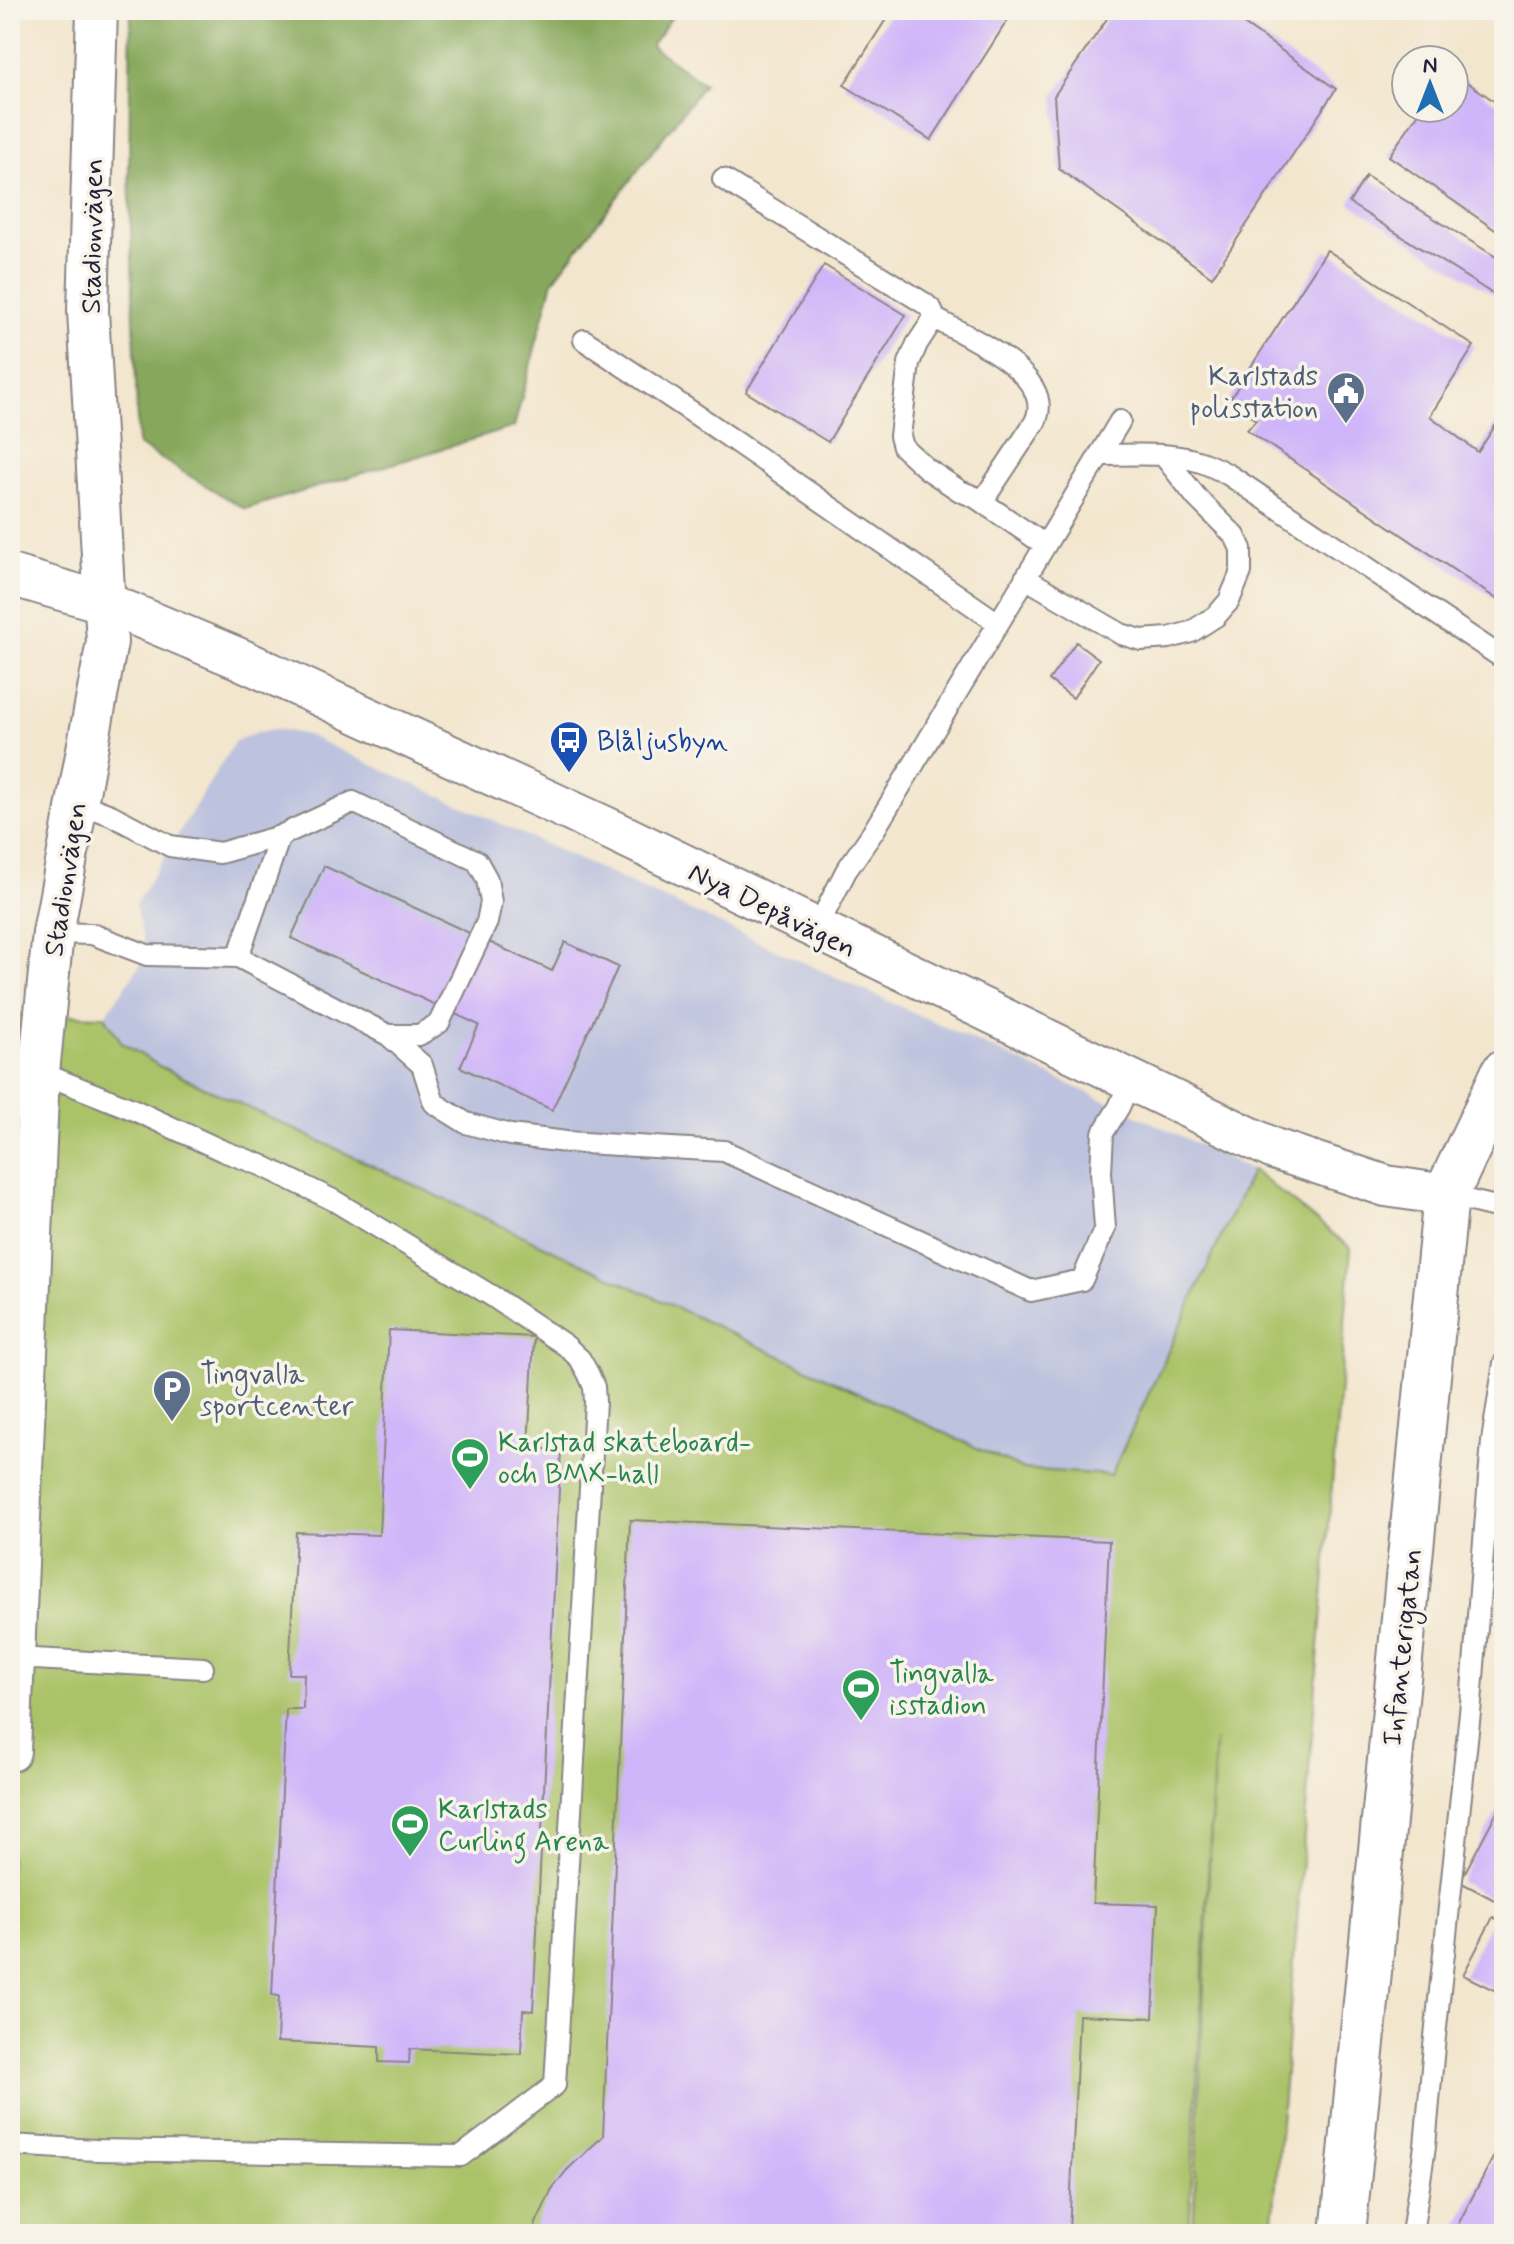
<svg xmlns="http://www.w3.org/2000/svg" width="1514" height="2244" viewBox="0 0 1514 2244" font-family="Mynerve,sans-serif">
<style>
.industrial{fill:#bdc3de}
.green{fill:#aac267;stroke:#667251;stroke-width:2}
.forest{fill:#87a85c;stroke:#54654c;stroke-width:2}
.building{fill:#cfb5f9}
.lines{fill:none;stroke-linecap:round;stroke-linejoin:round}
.service-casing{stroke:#8a8484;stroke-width:24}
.minor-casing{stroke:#8a8484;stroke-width:44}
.tertiary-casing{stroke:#8a8484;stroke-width:48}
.service{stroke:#fff;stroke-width:20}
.minor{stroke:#fff;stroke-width:40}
.tertiary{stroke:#fff;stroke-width:44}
.labels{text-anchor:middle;stroke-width:7;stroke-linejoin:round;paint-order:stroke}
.street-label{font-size:28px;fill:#22223b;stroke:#f7f3e8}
.service-label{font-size:28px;fill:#4e5e75;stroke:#f7f3e8;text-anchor:end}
.transit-label{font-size:28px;fill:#164399;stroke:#f7f3e8;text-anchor:start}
.leisure-label{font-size:28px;fill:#27864d;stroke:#f7f3e8;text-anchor:start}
</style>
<rect width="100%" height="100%" fill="#f7f3e8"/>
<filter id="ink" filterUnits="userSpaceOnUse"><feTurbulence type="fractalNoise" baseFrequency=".0125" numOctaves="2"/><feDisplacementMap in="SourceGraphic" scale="16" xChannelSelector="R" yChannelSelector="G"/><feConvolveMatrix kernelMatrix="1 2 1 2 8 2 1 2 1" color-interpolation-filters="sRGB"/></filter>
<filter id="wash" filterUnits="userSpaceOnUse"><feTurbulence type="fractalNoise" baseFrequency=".006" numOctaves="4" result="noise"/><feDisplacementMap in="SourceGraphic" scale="32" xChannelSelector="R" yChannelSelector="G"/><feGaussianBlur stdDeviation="1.8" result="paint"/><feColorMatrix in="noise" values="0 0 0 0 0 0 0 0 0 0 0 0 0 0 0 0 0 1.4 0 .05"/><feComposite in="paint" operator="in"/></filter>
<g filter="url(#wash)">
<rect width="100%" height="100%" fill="#f3e6ce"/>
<path class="industrial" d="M278 729 307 735 1119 1107 1252 1170 1111 1476 1022 1469 161 1067 122 1043 105 1016 147 955 135 905 235 741 257 732Z"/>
<path class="green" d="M10 1014 105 1016 122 1043 161 1067 1022 1469 1111 1475 1252 1170 1351 1248 1272 2234H1193L1215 1741 1189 2234H10Z"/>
<path class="forest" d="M131 10H677L651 46 704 84 553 281 514 427 245 509 138 445 129 168Z"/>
<g id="blocks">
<path class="building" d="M892 10H1014L931 140 844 85Z
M1113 10H1224L1336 89 1212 277 1059 169 1054 96Z
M1454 73 1504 108V236L1389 156 1422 108H1454Z
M1366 176 1504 262V301L1349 203Z
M1327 250 1474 346 1430 416 1478 452 1504 412V604L1247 430 1256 420 1228 402Z
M824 265 906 315 828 442 746 392Z
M1076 642 1099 659 1073 698 1049 680Z
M324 866 552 971 565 942 618 967 552 1110 460 1067 479 1025 291 938Z
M389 1330 534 1337 528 1448 561 1450 533 2011 523 2010 521 2054 410 2049 409 2063 379 2062V2047L277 2042 279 1996 272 1995 286 1709H303L304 1674H289L296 1532 379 1535Z
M630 1520 1109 1541 1093 1903 1158 1905 1153 2018 1079 2015 1069 2234H534L536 2223 552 2189 567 2170 603 2136Z
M1504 1798V1905L1460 1882Z
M1493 1917 1504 1923V1995L1463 1975Z
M1504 2137V2234H1453Z"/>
</g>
</g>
<g filter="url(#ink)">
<use href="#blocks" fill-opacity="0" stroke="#8a8484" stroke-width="2"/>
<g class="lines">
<defs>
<path id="service" d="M723 179 924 303 932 310 934 318 917 344 909 363 900 436 903 447 927 469 960 491 975 497 1045 545
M934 318C966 336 1058 375 1035 422L982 502
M584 340 710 424 998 623
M1099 455C1130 455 1164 452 1194 460 1206 463 1218 469 1229 475L1504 659
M1025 578 1121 634 1141 640 1169 638 1191 632 1216 616 1229 601 1241 572V549L1235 536 1197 498 1164 456
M76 802 111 815 170 846 220 853 280 836 353 802 477 861 487 879 491 902 487 922 439 1023 419 1035H388
M816 930 846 871 873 832 1120 421
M53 933 92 934 147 955 238 957 388 1035 422 1065 434 1103 466 1123 510 1135 566 1142 724 1151 1031 1291 1082 1280 1105 1228 1101 1172 1103 1133 1119 1107 1131 1080
M238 957 280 836
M1446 1195 1504 1209
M15 1658 203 1668
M10 2145 96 2150 461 2156 555 2085 595 1402 594 1387 588 1373 580 1359 565 1345 492 1296 333 1200 261 1165 223 1151 132 1109 39 1072
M1412 2234 1425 2146 1434 2046 1471 1703 1492 1441 1504 1363"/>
<path id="minor" d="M10 575 106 603 240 659 614 831 1274 1149 1386 1186 1446 1195
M10 1751 39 1072 53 933 107 642 88 311 97 10"/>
<path id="tertiary" d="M1343 2234 1446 1195 1504 1072"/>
</defs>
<use href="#service" class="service-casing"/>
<use href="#minor" class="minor-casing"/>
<use href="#tertiary" class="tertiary-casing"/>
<use href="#service" class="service"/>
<use href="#minor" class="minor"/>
<use href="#tertiary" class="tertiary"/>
</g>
</g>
<defs>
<symbol id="civic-pin" viewBox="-11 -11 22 30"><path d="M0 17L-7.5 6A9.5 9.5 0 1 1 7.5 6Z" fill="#5c6f8a" stroke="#f7f3e8"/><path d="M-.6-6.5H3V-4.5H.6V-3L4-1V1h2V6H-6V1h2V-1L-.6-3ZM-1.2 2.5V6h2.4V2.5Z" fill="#fff"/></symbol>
<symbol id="bus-pin" viewBox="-11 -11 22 30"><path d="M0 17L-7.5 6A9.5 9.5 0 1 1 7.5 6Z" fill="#1a4fb4" stroke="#f7f3e8"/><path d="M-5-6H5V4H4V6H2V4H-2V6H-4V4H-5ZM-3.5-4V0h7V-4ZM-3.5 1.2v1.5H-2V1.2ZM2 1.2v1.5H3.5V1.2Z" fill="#fff"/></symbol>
<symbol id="parking-pin" viewBox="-11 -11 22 30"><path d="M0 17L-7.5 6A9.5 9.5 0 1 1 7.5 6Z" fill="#5c6f8a" stroke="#f7f3e8"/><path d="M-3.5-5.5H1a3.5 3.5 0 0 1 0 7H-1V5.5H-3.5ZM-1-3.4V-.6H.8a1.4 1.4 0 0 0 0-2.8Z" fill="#fff"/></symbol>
<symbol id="stadium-pin" viewBox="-11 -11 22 30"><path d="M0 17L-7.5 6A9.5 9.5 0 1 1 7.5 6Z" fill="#2e9e5b" stroke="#f7f3e8"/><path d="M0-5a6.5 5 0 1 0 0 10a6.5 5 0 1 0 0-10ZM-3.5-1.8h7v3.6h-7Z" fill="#fff"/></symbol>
</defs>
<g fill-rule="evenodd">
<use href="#civic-pin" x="1324" y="369" width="44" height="60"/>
<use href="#bus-pin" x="547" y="718" width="44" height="60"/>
<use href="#parking-pin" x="150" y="1367" width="44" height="60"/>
<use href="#stadium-pin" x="448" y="1435" width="44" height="60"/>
<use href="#stadium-pin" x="839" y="1666" width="44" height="60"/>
<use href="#stadium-pin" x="388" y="1802" width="44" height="60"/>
</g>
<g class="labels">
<g class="street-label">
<text transform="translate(91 236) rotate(-89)" y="10">Stadionvägen</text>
<text transform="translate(64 879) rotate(-81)" y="10">Stadionvägen</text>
<text transform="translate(773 909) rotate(26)" y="10">Nya Depåvägen</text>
<text transform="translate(1401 1647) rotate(-84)" y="10">Infanterigatan</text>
</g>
<g class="service-label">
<text x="1318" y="385">Karlstads<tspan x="1318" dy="32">polisstation</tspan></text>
<text x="200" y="1383" text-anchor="start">Tingvalla<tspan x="200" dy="32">sportcenter</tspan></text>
</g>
<g class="transit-label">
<text x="597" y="750">Blåljusbyn</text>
</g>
<g class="leisure-label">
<text x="498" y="1451">Karlstad skateboard-<tspan x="498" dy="32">och BMX-hall</tspan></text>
<text x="889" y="1682">Tingvalla<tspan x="889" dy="32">isstadion</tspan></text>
<text x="438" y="1818">Karlstads<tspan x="438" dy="32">Curling Arena</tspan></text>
</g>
</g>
<rect width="1514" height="2244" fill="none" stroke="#f7f3e8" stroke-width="40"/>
<g transform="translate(1430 84)"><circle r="38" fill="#f7f3e8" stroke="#a29fa3" stroke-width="2"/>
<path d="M0-6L14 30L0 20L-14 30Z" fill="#1f6fb2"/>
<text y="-12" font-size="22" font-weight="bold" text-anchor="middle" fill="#22223b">N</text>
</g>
</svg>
